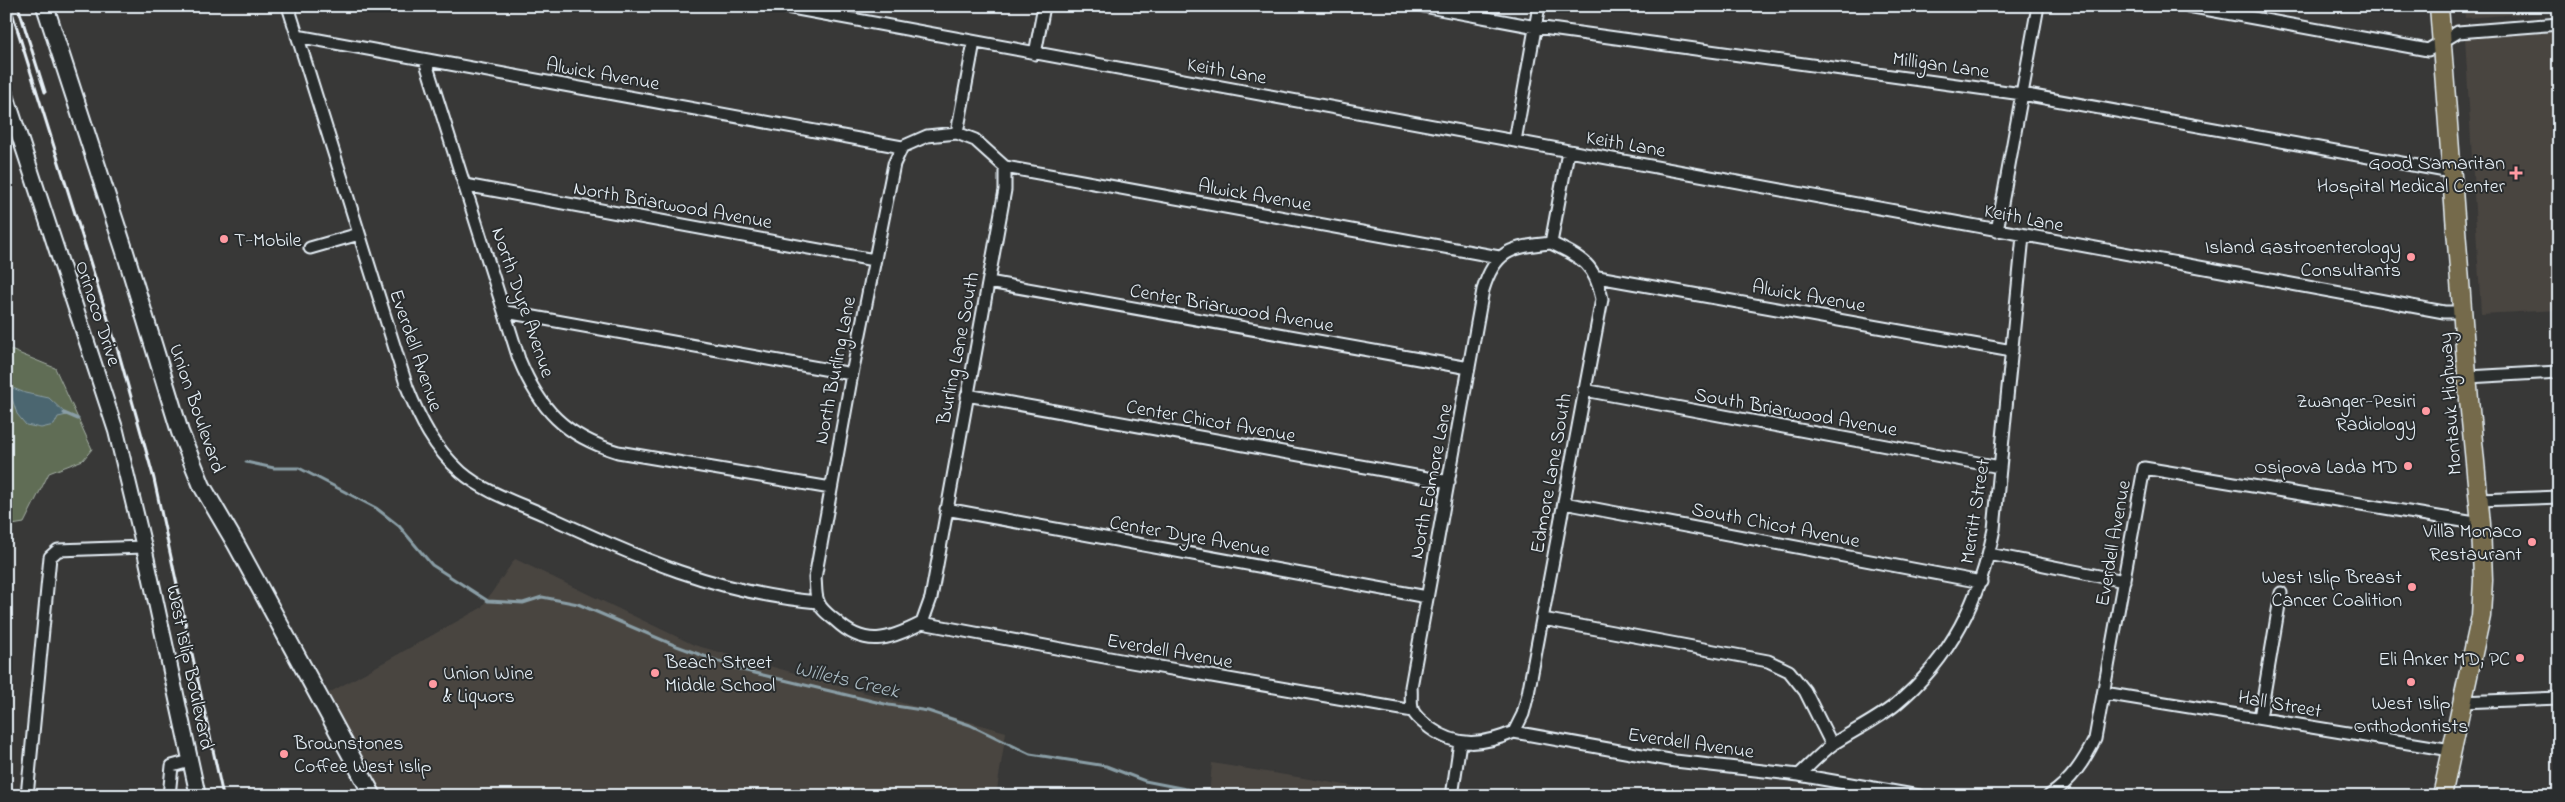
<svg xmlns="http://www.w3.org/2000/svg" width="2565" height="802" viewBox="0 0 2565 802" font-family="'Indie Flower',sans-serif">
<style>
.built{fill:#494541}
.green{fill:#616d54;stroke:#a4afa6}
.water{fill:#4b666f;stroke:#8a9ea6}
.lines{fill:none;stroke-linecap:round;stroke-linejoin:round}
.stream{stroke:#8a9ea6;stroke-width:3}
.minor-casing{stroke:#e8f1f8;stroke-width:15}
.tertiary-casing{stroke:#e8f1f8;stroke-width:18}
.secondary-casing{stroke:#e8f1f8;stroke-width:20}
.primary-casing{stroke:#e8f1f8;stroke-width:21}
.minor{stroke:#2a2d2e;stroke-width:11}
.tertiary{stroke:#2a2d2e;stroke-width:14}
.secondary{stroke:#2a2d2e;stroke-width:16}
.primary{stroke:#746b4b;stroke-width:18}
.rail{stroke:#e8f1f8;stroke-width:3}
.poi-dot{fill:#ff9aa2;stroke:#2a2d2e;stroke-width:2}
.labels{text-anchor:middle;stroke-width:4;stroke-linejoin:round;paint-order:stroke}
.street-label{font-size:20px;fill:#e8f1f8;stroke:#2a2d2e}
.poi-label{font-size:20px;fill:#e8f1f8;stroke:#2a2d2e;text-anchor:end}
.water-label{font-size:21px;font-style:italic;fill:#a9b9c1;stroke:#2a2d2e}
</style>
<rect width="100%" height="100%" fill="#383837"/>
<filter id="ink" filterUnits="userSpaceOnUse"><feTurbulence type="fractalNoise" baseFrequency=".02" numOctaves="2"/><feDisplacementMap in="SourceGraphic" scale="10" xChannelSelector="R" yChannelSelector="G"/><feConvolveMatrix kernelMatrix="1 2 1 2 8 2 1 2 1" color-interpolation-filters="sRGB"/></filter>
<g filter="url(#ink)">
<path class="built" d="M2464 6H2559V11L2465 18Z
M2559 31V310L2481 314 2465 37Z
M515 559 694 645 1006 732 996 796H377L327 694 481 608Z
M1212 763 1369 789 1382 796H1209Z"/>
<path class="green" d="M6 348 55 368 92 449 83 460 49 473 24 523 6 526Z"/>
<path class="water" d="M8 386 25 393 49 398 67 415 58 417 54 425 41 428 26 425 17 414Z"/>
<g class="lines">
<path class="stream" d="M64 413 78 419
M246 462 274 468H299L376 508 399 526 432 565 488 601 523 603 542 597 578 604 674 645 742 670 889 705 928 711 970 725 1030 754 1106 766 1145 781 1196 791 1277 796"/>
<defs>
<path id="minor" d="M288 6 407 387C420 420 434 448 461 472 484 492 518 503 545 515 637 557 715 593 818 602
M781 6 2444 312H2464
M1423 6 1536 27 2022 94 2451 172
M2188 6 2428 50 2458 32 2559 24
M297 36 902 147
M1035 54 1044 6
M425 60 519 359C540 410 565 436 618 452L831 488
M957 133 975 140 1005 167V190L931 598 922 623C889 640 865 648 836 621 830 616 820 609 818 601 815 595 816 585 815 578L852 374 894 164 902 147 927 136Z
M957 133 974 42
M1515 141 1539 6
M1005 167 1499 257
M465 185 874 260
M1997 231 2038 6
M1551 243C1511 247 1495 250 1483 290L1411 687C1412 694 1410 705 1413 711 1416 718 1424 723 1430 728 1457 748 1484 745 1514 732L1675 761 1799 775 1919 796
M1551 243 1568 152
M310 248 359 234
M1598 277 2012 351
M989 282 1469 368
M506 312 852 374
M2468 377 2559 372
M1584 390 2000 467
M967 395 1449 482
M2478 500 2559 497
M1564 503 1981 582
M946 509 1427 597
M1989 554 2124 581
M1543 619 1768 661 1789 671 1805 691 1832 745
M922 623 1131 662 1413 711
M2104 693 2451 750
M2461 702 2559 698
M2260 718 2281 593
M1514 732 1523 714 1528 694 1602 299C1595 264 1582 258 1551 243
M1799 775C1810 765 1821 753 1833 744 1853 731 1876 720 1895 705 1951 659 1980 599 1994 529L2023 236
M27 796 50 557 58 550 144 547
M169 796 172 766 190 761
M1452 796 1460 742
M2049 796C2072 780 2083 763 2095 739L2144 468 2481 524"/>
<path id="tertiary" d="M6 95 116 431 144 547 198 796"/>
<path id="secondary" d="M45 6 125 252 180 432 202 486 236 544 373 796"/>
<path id="primary" d="M2439 6 2469 400 2481 524 2483 580 2481 616 2442 796"/>
</defs>
<use href="#minor" class="minor-casing"/>
<use href="#tertiary" class="tertiary-casing"/>
<use href="#secondary" class="secondary-casing"/>
<use href="#primary" class="primary-casing"/>
<use href="#minor" class="minor"/>
<use href="#tertiary" class="tertiary"/>
<use href="#secondary" class="secondary"/>
<use href="#primary" class="primary"/>
<path class="rail" d="M10 6 119 354 154 479 223 796
M18 6 45 92"/>
</g>
</g>
<g class="poi-dot">
<path d="M2513.5 165.5h5v5h5v5h-5v5h-5v-5h-5v-5h5z"/>
<circle cx="224" cy="239" r="5"/>
<circle cx="2411" cy="257" r="5"/>
<circle cx="2426" cy="411" r="5"/>
<circle cx="2408" cy="466" r="5"/>
<circle cx="2532" cy="542" r="5"/>
<circle cx="2412" cy="587" r="5"/>
<circle cx="2520" cy="658" r="5"/>
<circle cx="655" cy="673" r="5"/>
<circle cx="2411" cy="682" r="5"/>
<circle cx="433" cy="684" r="5"/>
<circle cx="284" cy="754" r="5"/>
</g>
<g class="labels">
<g class="street-label">
<text transform="translate(1941 64) rotate(8)" y="7">Milligan Lane</text>
<text transform="translate(1227 70) rotate(10)" y="7">Keith Lane</text>
<text transform="translate(603 73) rotate(10)" y="7">Alwick Avenue</text>
<text transform="translate(1626 143) rotate(10)" y="7">Keith Lane</text>
<text transform="translate(1255 194) rotate(10)" y="7">Alwick Avenue</text>
<text transform="translate(673 204) rotate(10)" y="7">North Briarwood Avenue</text>
<text transform="translate(2024 217) rotate(11)" y="7">Keith Lane</text>
<text transform="translate(1809 295) rotate(10)" y="7">Alwick Avenue</text>
<text transform="translate(524 302) rotate(71)" y="7">North Dyre Avenue</text>
<text transform="translate(1232 307) rotate(10)" y="7">Center Briarwood Avenue</text>
<text transform="translate(99 313) rotate(72)" y="7">Orinoco Drive</text>
<text transform="translate(957 348) rotate(-79)" y="7">Burling Lane South</text>
<text transform="translate(417 350) rotate(71)" y="7">Everdell Avenue</text>
<text transform="translate(834 370) rotate(-79)" y="7">North Burling Lane</text>
<text transform="translate(2449 404) rotate(-94)" y="7">Montauk Highway</text>
<text transform="translate(198 408) rotate(71)" y="7">Union Boulevard</text>
<text transform="translate(1796 411) rotate(10)" y="7">South Briarwood Avenue</text>
<text transform="translate(1211 420) rotate(10)" y="7">Center Chicot Avenue</text>
<text transform="translate(1550 473) rotate(-80)" y="7">Edmore Lane South</text>
<text transform="translate(1430 481) rotate(-79)" y="7">North Edmore Lane</text>
<text transform="translate(1974 511) rotate(-81)" y="7">Merritt Street</text>
<text transform="translate(1776 524) rotate(11)" y="7">South Chicot Avenue</text>
<text transform="translate(1190 535) rotate(10)" y="7">Center Dyre Avenue</text>
<text transform="translate(2112 543) rotate(-80)" y="7">Everdell Avenue</text>
<text transform="translate(1170 650) rotate(10)" y="7">Everdell Avenue</text>
<text transform="translate(191 667) rotate(78)" y="7">West Islip Boulevard</text>
<text transform="translate(2280 703) rotate(10)" y="7">Hall Street</text>
<text transform="translate(1691 742) rotate(8)" y="7">Everdell Avenue</text>
</g>
<g class="poi-label">
<text x="2505" y="169">Good Samaritan<tspan x="2505" dy="23">Hospital Medical Center</tspan></text>
<text x="234" y="246" text-anchor="start">T-Mobile</text>
<text x="2401" y="253">Island Gastroenterology<tspan x="2401" dy="23">Consultants</tspan></text>
<text x="2416" y="407">Zwanger-Pesiri<tspan x="2416" dy="23">Radiology</tspan></text>
<text x="2398" y="473">Osipova Lada MD</text>
<text x="2522" y="537">Villa Monaco<tspan x="2522" dy="23">Restaurant</tspan></text>
<text x="2402" y="583">West Islip Breast<tspan x="2402" dy="23">Cancer Coalition</tspan></text>
<text x="2510" y="665">Eli Anker MD, PC</text>
<text x="665" y="668" text-anchor="start">Beach Street<tspan x="665" dy="23">Middle School</tspan></text>
<text x="443" y="679" text-anchor="start">Union Wine<tspan x="443" dy="23">&amp; Liquors</tspan></text>
<text x="2411" y="709" text-anchor="middle">West Islip<tspan x="2411" dy="23">Orthodontists</tspan></text>
<text x="294" y="749" text-anchor="start">Brownstones<tspan x="294" dy="23">Coffee West Islip</tspan></text>
</g>
<g class="water-label">
<text transform="translate(847 679) rotate(13)" y="7">Willets Creek</text>
</g>
</g>
<rect width="2565" height="802" fill="none" stroke="#2a2d2e" stroke-width="25"/>
<rect x="12" y="12" width="2540" height="777" fill="none" stroke="#e8f1f8" stroke-width="2" filter="url(#ink)"/>
</svg>
